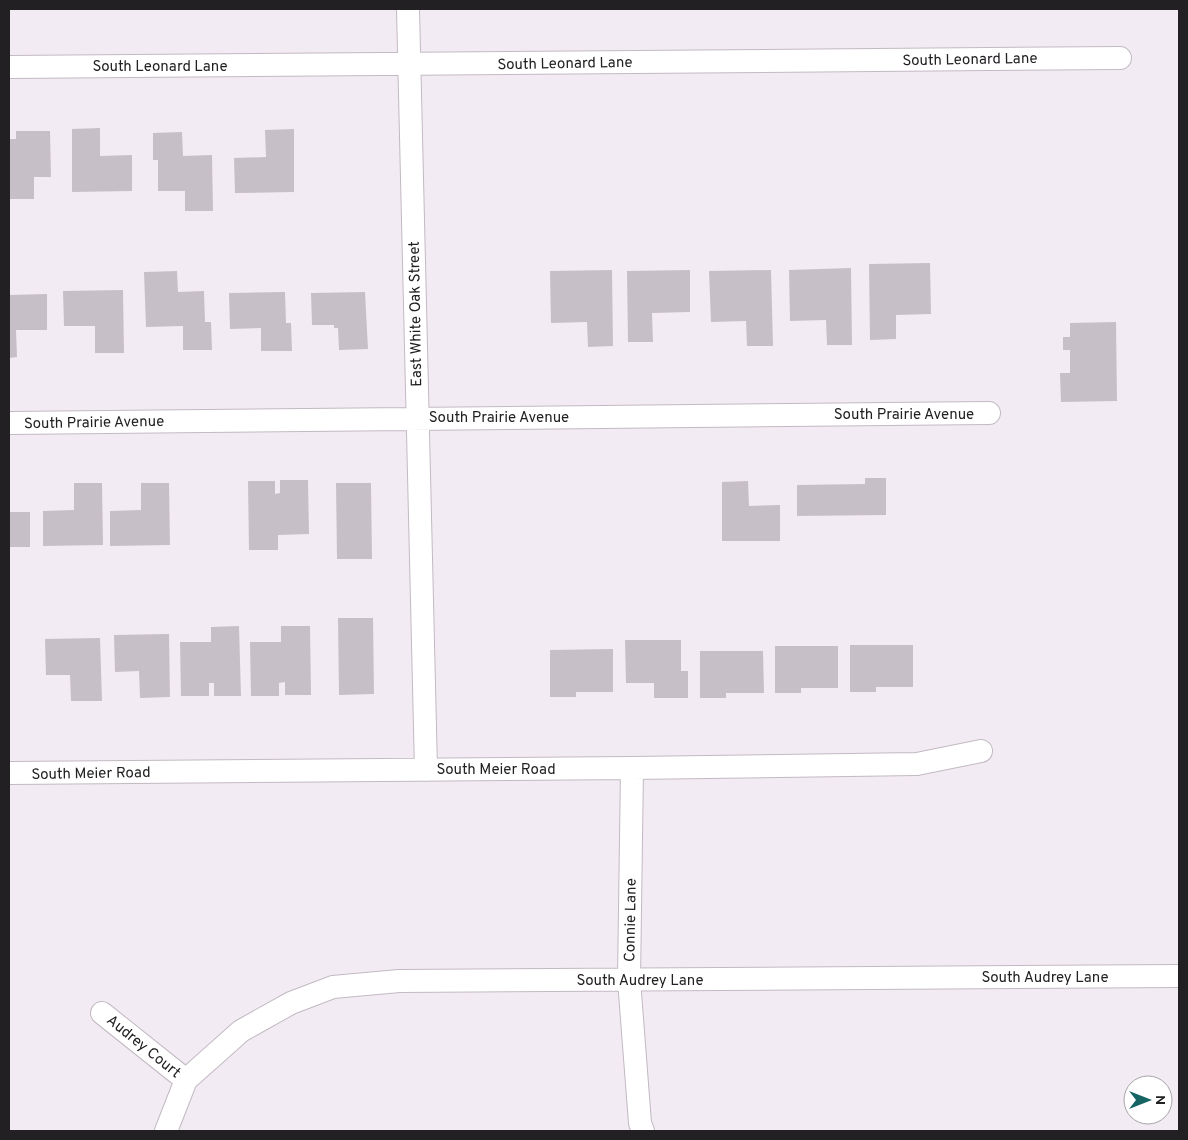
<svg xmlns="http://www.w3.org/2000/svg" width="1188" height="1140" font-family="Overpass,sans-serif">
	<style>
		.building { fill: #c7bfc7 }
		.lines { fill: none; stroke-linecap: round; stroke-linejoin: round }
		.street-casing { stroke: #c2bac2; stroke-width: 24 }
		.street { stroke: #fff; stroke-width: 22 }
		.labels { text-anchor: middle; stroke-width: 4.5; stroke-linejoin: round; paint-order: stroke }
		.street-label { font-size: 15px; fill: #232023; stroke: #fff }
	</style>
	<rect width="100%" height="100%" fill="#f3ebf3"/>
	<!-- building -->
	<path class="building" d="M100 128V156L132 155V191L72 192V129Z
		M294 129V192L235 193 234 158 266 157 265 130Z
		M16 131H50L51 177H34V199H9V139H16Z
		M182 132 183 156 212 155 213 211H185V191H158V160H153V133Z
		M930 263 931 314 896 315V339L870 340 869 264Z
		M851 268 852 345H827L826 320 790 321 789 270Z
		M612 270 613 346 588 347 587 322 551 323 550 271Z
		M690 270V312L652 313 653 342H628L627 271Z
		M771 270 773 346H747L746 321 711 322 709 271Z
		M177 271 178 292 204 291 205 322H211L212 350H183V326L146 327 144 272Z
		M123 290 124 353H95V326H64L63 291Z
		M285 292 286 323H291L292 351H261V328L230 329 229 293Z
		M365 292 368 349 339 350 338 328H334V325H312L311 293Z
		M47 294V330H16L17 357 9 358V295Z
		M1116 322 1117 401 1061 402 1060 373H1070V350H1063V337H1070V323Z
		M865 478H886V515L797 516V485L865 484Z
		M280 480H308L309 534 278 535V550H249L248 481H275V494L280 493Z
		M748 481 749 506 780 505V541H722V482Z
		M74 483H102L103 545 43 546V511L74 510Z
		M141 483H169L170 545 110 546V511L141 510Z
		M336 483H371L372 559H337Z
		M9 512H30V547H9Z
		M338 618H373L374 694 339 695Z
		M239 626 241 696H214V683H209V696H181L180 642H211V627Z
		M281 626H310L311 695H285V682L279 683V696H251L250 642H281Z
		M169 634 170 697 140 698 139 671 115 672 114 635Z
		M100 638 102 701H71L70 675H46L45 639Z
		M625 640H681V671H688V698H654V683H626Z
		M850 645H913V687H876V692H850Z
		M775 646H838V688H801V693H775Z
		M613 649V692H576V697H550V650Z
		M700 651H763L764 693H726V698H700Z"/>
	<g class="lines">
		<!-- street casing -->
		<g class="street-casing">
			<path id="street" d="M408 9 426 770
				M9 67 1120 58
				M9 423 989 413
				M632 768 629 980 640 1123 643 1131
				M9 773 632 768 917 764 981 751
				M102 1013 186 1080
				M166 1131 186 1080 241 1031 291 1003 333 987 399 981 1179 976"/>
		</g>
		<!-- street -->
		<use href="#street" class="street"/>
	</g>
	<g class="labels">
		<!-- street labels -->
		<g class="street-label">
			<text transform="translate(970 59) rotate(-1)" y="5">South Leonard Lane</text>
			<text transform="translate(565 63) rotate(-1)" y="5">South Leonard Lane</text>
			<text x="160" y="71">South Leonard Lane</text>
			<text transform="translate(415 314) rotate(-91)" y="5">East White Oak Street</text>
			<text x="904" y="419">South Prairie Avenue</text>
			<text x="499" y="422">South Prairie Avenue</text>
			<text transform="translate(94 422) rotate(-1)" y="5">South Prairie Avenue</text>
			<text x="496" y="774">South Meier Road</text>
			<text transform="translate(91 773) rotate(-1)" y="5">South Meier Road</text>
			<text transform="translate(630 920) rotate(-89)" y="5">Connie Lane</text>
			<text x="1045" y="982">South Audrey Lane</text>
			<text x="640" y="985">South Audrey Lane</text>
			<text transform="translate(144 1046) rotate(39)" y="5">Audrey Court</text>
		</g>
	</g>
	<!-- border -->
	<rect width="1188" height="1140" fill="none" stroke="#232023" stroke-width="20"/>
	<!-- north arrow -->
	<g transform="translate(1148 1100) rotate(90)"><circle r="24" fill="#ffffff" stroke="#a7a6a7"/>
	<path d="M0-4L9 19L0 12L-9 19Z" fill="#166564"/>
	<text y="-8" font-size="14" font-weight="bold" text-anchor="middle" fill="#232023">N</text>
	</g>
</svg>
